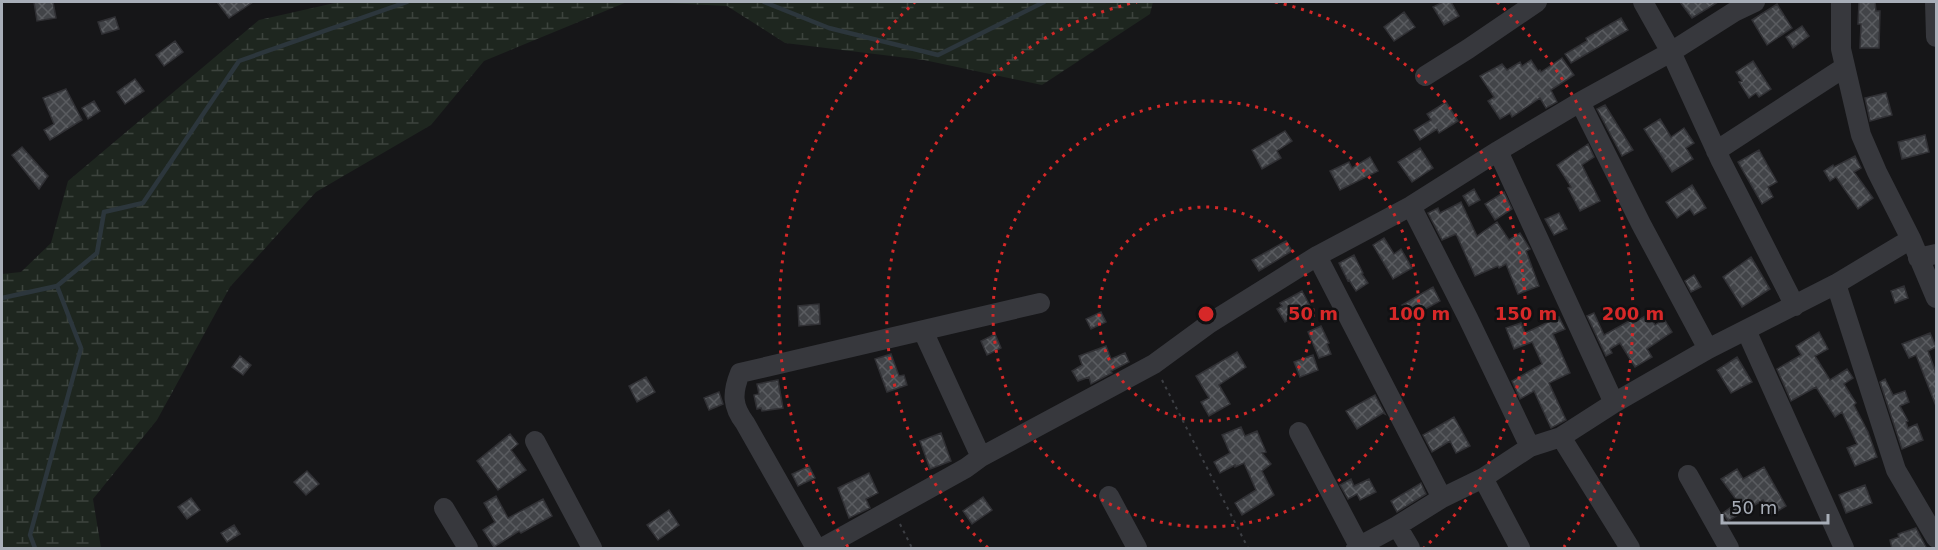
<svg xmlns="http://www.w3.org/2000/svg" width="1938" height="550" font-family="'DejaVu Sans',sans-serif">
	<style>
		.wetland { fill: url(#wetland-marsh) }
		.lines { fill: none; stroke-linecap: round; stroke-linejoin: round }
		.stream { stroke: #2c363c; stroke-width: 4.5 }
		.building { fill: url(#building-cross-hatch); stroke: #303034; stroke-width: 1.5 }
		.path { stroke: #3d3f44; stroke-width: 2; stroke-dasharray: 3 4.5; stroke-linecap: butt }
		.minor { stroke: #37383d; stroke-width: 20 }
		.ring { fill: none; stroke: #d62828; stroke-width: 3; stroke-dasharray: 3 6 }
		.centre { fill: #d62828; stroke: #111113; stroke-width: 3 }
		.ring-label { font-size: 18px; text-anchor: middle; font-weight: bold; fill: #d62828; stroke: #111113; stroke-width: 5; stroke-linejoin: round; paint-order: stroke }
	</style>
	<defs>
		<pattern id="wetland-marsh" width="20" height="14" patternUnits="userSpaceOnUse" patternTransform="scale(1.5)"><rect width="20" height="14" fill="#1e261f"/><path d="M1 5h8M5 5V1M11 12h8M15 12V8" fill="none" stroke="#3c433d"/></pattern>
		<pattern id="building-cross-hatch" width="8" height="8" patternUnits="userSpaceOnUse" patternTransform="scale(1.5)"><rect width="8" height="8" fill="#424448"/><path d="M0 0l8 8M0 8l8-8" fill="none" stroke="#5a5c60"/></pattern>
	</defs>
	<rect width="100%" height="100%" fill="#161618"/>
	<!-- wetland -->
	<path class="wetland" d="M339 2H627L484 61 431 125 316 192 230 287 157 420 93 499 101 548H2V274L21 272 51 243 68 181 259 20Z
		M647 2H1153L1150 14 1042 85 924 60 785 43 727 6Z"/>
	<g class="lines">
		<!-- stream -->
		<path class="stream" d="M764 2 829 28 938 55 1044 2
			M2 298 57 286 97 253 104 212 143 203 239 61 407 2
			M35 548 30 535 81 348 57 286"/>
	</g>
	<!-- building -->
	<path class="building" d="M34 2H53L56 18 37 21Z
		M217 2H253L229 18Z
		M1443 2H1451L1459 16 1444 25 1433 7Z
		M1680 2H1718L1692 18Z
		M1859 2H1875L1876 11H1880L1879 48H1860L1861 24H1858Z
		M1777 4 1792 28 1767 45 1752 20Z
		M1404 12 1415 27 1394 41 1384 27Z
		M115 17 119 29 102 34 98 22Z
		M1621 18 1628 30 1571 63 1565 54 1587 41 1586 38Z
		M1802 26 1809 36 1793 48 1786 37Z
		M175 41 183 52 164 66 156 55Z
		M1562 58 1574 75 1551 90 1557 102 1546 108 1540 98 1512 117 1510 113 1500 119 1488 101 1494 97 1480 76 1502 64 1507 70 1520 62 1522 66 1531 60 1538 71 1540 70 1541 72Z
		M1753 61 1771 89 1759 97 1756 93 1749 98 1739 82 1742 81 1736 72Z
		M135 79 144 91 125 104 117 92Z
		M66 89 82 120 50 140 44 130 54 124 43 98Z
		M1886 93 1892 115 1870 121 1865 98Z
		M94 101 100 111 88 119 82 108Z
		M1446 102 1458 121 1439 133 1437 129 1420 140 1414 130 1431 120 1427 114Z
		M1605 105 1633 150 1622 156 1597 109Z
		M1660 119 1671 137 1684 128 1694 143 1686 148 1693 159 1672 172 1644 129Z
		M1285 131 1292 141 1277 151 1281 158 1262 169 1252 150Z
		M1925 135 1929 152 1902 159 1898 142Z
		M1588 144 1594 157 1582 165 1600 201 1580 211 1568 188 1571 187 1557 165Z
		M22 147 48 176 39 189 12 155Z
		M1420 148 1433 168 1412 182 1398 162Z
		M1759 150 1777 182 1768 187 1773 197 1762 204 1738 162Z
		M1855 156 1861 168 1854 172 1873 198 1858 209 1836 177 1830 181 1824 171 1833 165 1834 167Z
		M1370 157 1378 171 1340 190 1330 171 1349 162 1352 168Z
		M1692 185 1706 208 1694 215 1690 209 1677 218 1666 202Z
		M1474 189 1480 200 1469 206 1463 196Z
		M1504 192 1512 209 1495 220 1485 204Z
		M1461 202 1477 236 1497 222 1509 240 1520 233 1530 249 1526 251 1539 286 1518 294 1506 264 1499 268 1498 266 1475 276 1456 234 1442 240 1428 213 1438 208 1440 213Z
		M1559 213 1567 229 1554 235 1545 219Z
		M1384 238 1394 254 1401 249 1412 268 1393 279 1373 245Z
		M1286 241 1292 251 1259 271 1252 260Z
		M1354 255 1363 273 1362 274 1368 283 1356 291 1349 280 1348 281 1339 263Z
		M1751 257 1770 289 1742 307 1723 277Z
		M1694 275 1701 287 1691 292 1685 281Z
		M1904 286 1908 298 1895 303 1891 291Z
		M1433 287 1440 301 1409 318 1402 305Z
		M1302 291 1310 306 1285 322 1277 309 1282 306 1280 303Z
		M819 304 820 324 799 326 798 306Z
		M1101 312 1106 322 1091 329 1086 319Z
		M1594 313 1604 335 1631 320 1633 323 1649 314 1655 325 1664 319 1672 332 1647 349 1652 357 1635 367 1620 343 1610 349 1612 353 1606 356 1587 316Z
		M1559 317 1565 329 1553 334 1570 373 1549 383 1566 420 1551 428 1534 391 1520 399 1512 381 1542 364 1533 344 1532 342 1514 349 1506 328 1521 323 1525 333Z
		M1321 326 1329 343 1327 344 1331 354 1319 358 1308 332Z
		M1819 332 1828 349 1815 356 1830 380 1847 369 1853 378 1844 384 1856 403 1854 405 1868 432 1877 457 1855 466 1847 448 1857 444 1842 412 1835 417 1816 387 1791 401 1777 369 1801 355 1796 346Z
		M1930 333 1936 347 1928 351 1936 373V406L1916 355 1909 358 1902 344Z
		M995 334 1001 348 987 355 981 341Z
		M1106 346 1111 359 1125 353 1129 362 1111 371 1112 373 1091 384 1089 377 1078 381 1072 371 1082 365 1079 356Z
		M1237 352 1246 367 1219 385 1230 404 1209 416 1201 402 1209 398 1196 376Z
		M891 354 899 376 904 375 907 385 887 392 875 359Z
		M1313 355 1318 370 1300 377 1294 362Z
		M240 356 251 365 243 375 232 367Z
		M1737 357 1752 382 1731 393 1717 370Z
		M646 377 655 392 637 402 629 386Z
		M1885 379 1893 395 1905 391 1909 402 1900 406 1908 421 1906 422 1908 428 1917 424 1923 440 1902 449 1880 382Z
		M778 380 783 408 762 411 761 408 757 409 754 395 759 394 757 384Z
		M719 392 723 404 709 410 704 398Z
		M1375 395 1385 414 1383 413 1357 429 1346 411Z
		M1454 417 1470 446 1456 453 1450 441 1432 452 1423 435Z
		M1241 427 1245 436 1257 431 1266 452 1262 453 1271 464 1262 471 1274 495 1242 515 1235 503 1256 490 1244 463 1235 467V465L1220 473 1214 462 1230 453 1222 435Z
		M941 433 951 461 930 469 920 441Z
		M510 434 518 444 511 450 526 470 498 490 477 461Z
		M809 466 815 478 798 486 792 474Z
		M1764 467 1786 506 1771 515 1763 500 1728 521 1723 513 1738 502 1721 479 1737 469 1743 479Z
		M307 471 319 484 306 495 294 482Z
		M869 473 878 493 866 499 870 508 849 518 838 488Z
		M1351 479 1354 486 1369 479 1376 492 1360 500 1357 494 1348 499 1340 485Z
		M1421 483 1426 494 1397 512 1391 501Z
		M1865 485 1872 503 1846 513 1839 495Z
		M496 496 508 518 543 499 552 516 521 533 519 531 494 547 483 530 495 522 484 503Z
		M983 497 992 510 972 524 963 511Z
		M191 498 200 510 187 519 178 507Z
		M669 510 679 525 658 540 647 525Z
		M234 525 240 534 227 542 221 533Z
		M1916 528 1927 549H1892L1890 540 1899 537 1898 534Z"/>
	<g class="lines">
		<!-- path -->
		<path class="path" d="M1162 380 1248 548
			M900 524 912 548"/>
		<!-- minor -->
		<path class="minor" d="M1643 2 1671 52 1721 161 1795 306
			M1841 2V49L1861 135 1877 172 1911 239 1936 298
			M1935 2 1936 37
			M1425 76 1468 49 1537 2
			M1580 102 1641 224 1708 349
			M1498 151 1614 403
			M1716 151 1845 67
			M1411 206 1468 318 1530 447
			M1317 256 1442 498
			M1918 258 1936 254
			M1836 284 1896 470 1936 538
			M1746 330 1844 548
			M923 331 981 457
			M1299 432 1359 546
			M1561 437 1630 548
			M535 441 592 548
			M1688 475 1729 548
			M1483 478 1520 548
			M1109 496 1137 548
			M444 508 468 548
			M1397 526 1410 548
			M816 548 745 423C732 406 732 393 740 373L1040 303
			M822 548 966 468 981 457 1154 364 1210 323 1317 256 1411 206 1498 151 1580 102 1671 52 1734 12 1755 2
			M1356 548 1397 526 1442 498 1483 478 1530 447 1561 437 1614 403 1708 349 1836 284 1911 239"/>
	</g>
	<!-- distance rings -->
	<g class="ring">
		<circle cx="1206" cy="314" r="107"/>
		<circle cx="1206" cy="314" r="213"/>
		<path d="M988 548A320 320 0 0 1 1137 2M1275 2A320 320 0 0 1 1424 548"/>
		<path d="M848 547A427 427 0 0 1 915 2M1497 2A427 427 0 0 1 1564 547"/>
	</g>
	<circle cx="1206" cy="314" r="9" class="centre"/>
	<g class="ring-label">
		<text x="1313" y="320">50 m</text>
		<text x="1419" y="320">100 m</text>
		<text x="1526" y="320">150 m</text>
		<text x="1633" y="320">200 m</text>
	</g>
	<!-- border -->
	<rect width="1938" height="550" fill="none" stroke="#a8aeb8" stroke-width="6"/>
	<!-- scale -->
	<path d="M1722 514v9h106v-9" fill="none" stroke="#a8aeb8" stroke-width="3"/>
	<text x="1731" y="514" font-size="18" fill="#a8aeb8" stroke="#111113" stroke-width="4.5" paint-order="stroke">50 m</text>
</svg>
